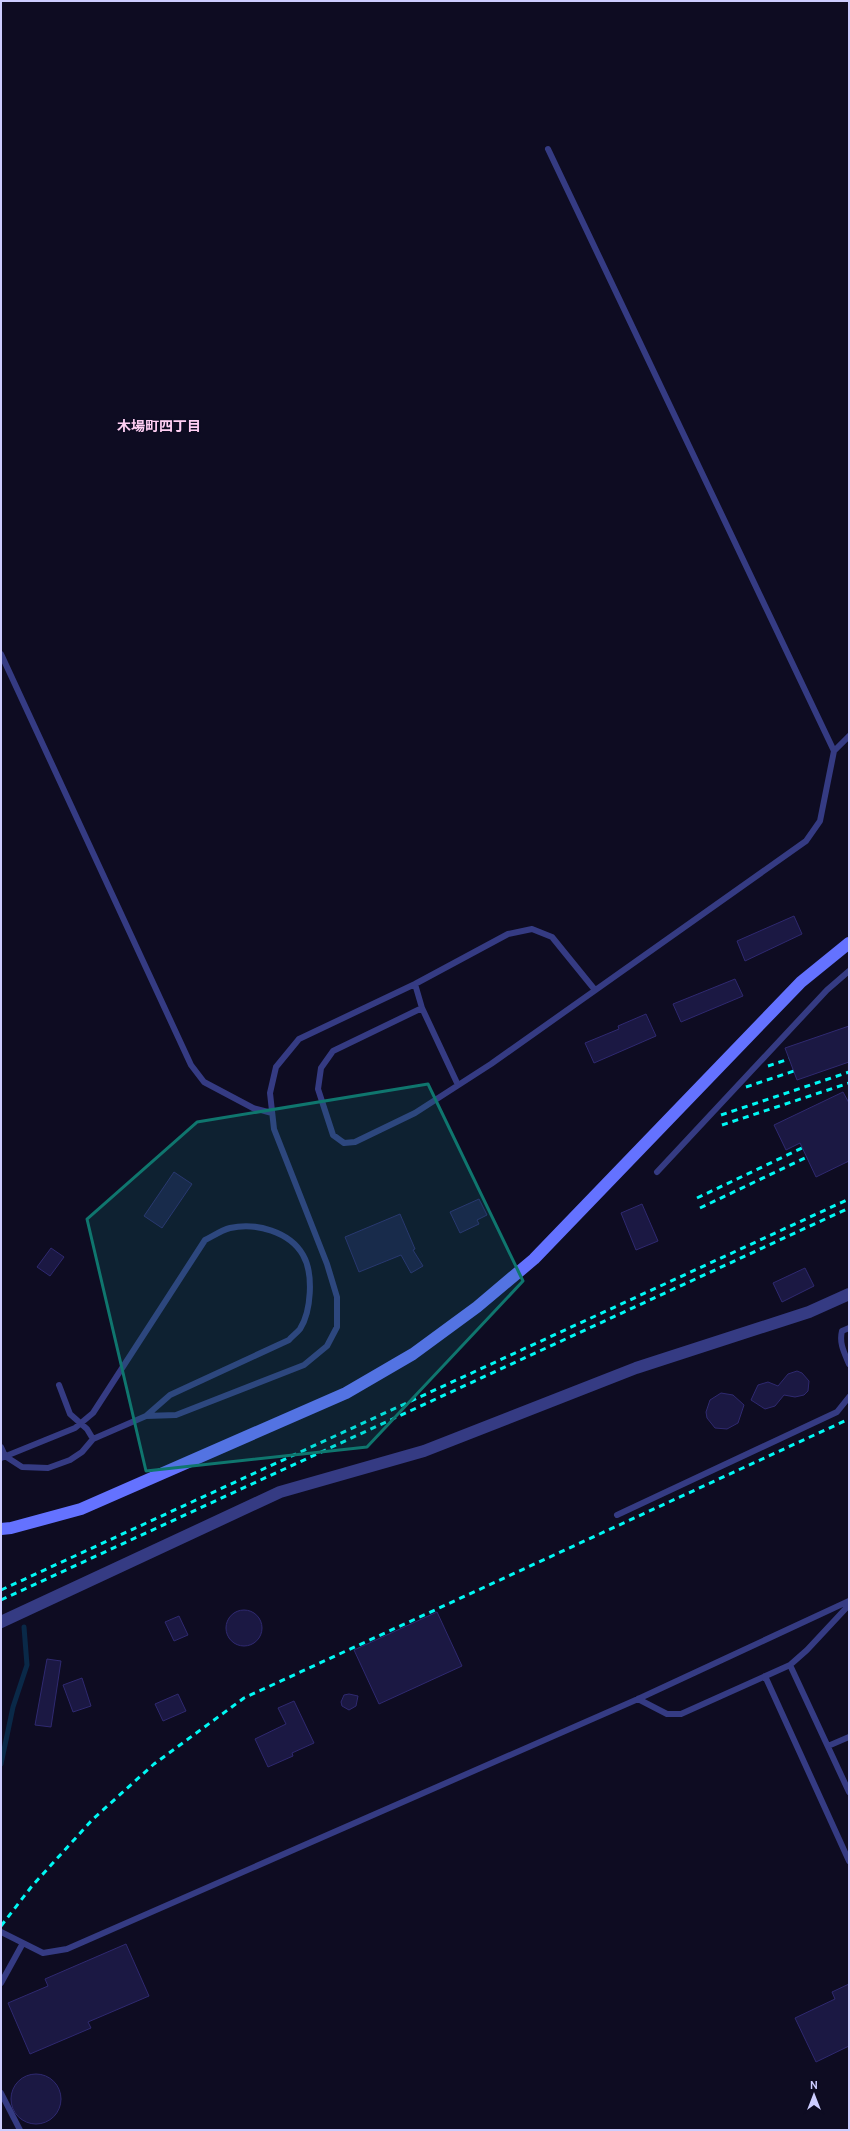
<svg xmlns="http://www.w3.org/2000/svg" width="850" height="2131" font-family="Cabin,'Noto Sans JP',sans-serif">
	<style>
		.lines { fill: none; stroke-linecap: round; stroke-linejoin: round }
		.stream { stroke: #0a2948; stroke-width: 5 }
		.building { fill: #1b1843; stroke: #2f2970 }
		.lane { stroke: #353b83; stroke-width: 6 }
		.street { stroke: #353b83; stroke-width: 12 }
		.secondary { stroke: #6472ff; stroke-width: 12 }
		.rail { stroke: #00f8f4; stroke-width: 3; stroke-dasharray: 6 5; stroke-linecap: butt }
		.marked { fill: #0f766e; fill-opacity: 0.2; stroke: #0f766e; stroke-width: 3; stroke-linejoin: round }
		.labels { text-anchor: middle; stroke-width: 3; stroke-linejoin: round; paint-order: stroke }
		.neighbourhood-label { font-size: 14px; font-weight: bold; fill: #ffcff3; stroke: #0e0c22 }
	</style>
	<rect width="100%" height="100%" fill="#0e0c22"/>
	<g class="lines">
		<!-- stream -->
		<path class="stream" d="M1 1764 13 1707 27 1665 24 1627"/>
	</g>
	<!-- building -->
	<path class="building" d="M794 916 802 934 745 961 737 941Z
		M735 979 743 996 681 1022 673 1004Z
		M646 1014 656 1036 594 1063 585 1043 619 1029 618 1026Z
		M849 1026V1062L797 1080 785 1048Z
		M843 1092 849 1103V1161L816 1177 800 1143 786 1150 774 1125Z
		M174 1172 192 1184 162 1228 144 1216Z
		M479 1199 487 1215 477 1220 479 1224 460 1233 450 1212Z
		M642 1204 658 1241 636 1250 621 1213Z
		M400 1214 415 1249 413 1250 423 1266 411 1273 401 1255 359 1272 345 1237Z
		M51 1248 64 1257 50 1276 37 1267Z
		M805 1268 814 1286 782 1302 773 1283Z
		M797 1371 802 1373 809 1381 808 1391 804 1395 795 1397 784 1395 775 1406 765 1409 751 1400 758 1385 768 1382 778 1386 788 1374Z
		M721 1393 733 1395 744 1405 738 1423 727 1429 715 1428 707 1418 706 1412 710 1400Z
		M226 1628a18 18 0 1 1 36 0a18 18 0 1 1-36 0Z
		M437 1612 462 1666 379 1704 354 1650Z
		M179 1616 188 1635 174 1641 165 1622Z
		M47 1659 61 1661 51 1727 35 1725Z
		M82 1678 91 1706 73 1712 63 1685Z
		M178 1694 186 1711 163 1721 155 1704Z
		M349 1694 358 1696 356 1706 349 1710 342 1706 341 1702 344 1695Z
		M294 1701 314 1743 292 1753 293 1756 268 1767 255 1739 286 1724 278 1708Z
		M126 1944 149 1996 88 2022 91 2028 30 2054 8 2003 48 1986 45 1979Z
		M849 1984V2046L816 2062 795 2018 835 1999 832 1992Z
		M11 2099a25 25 0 1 1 50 0a25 25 0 1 1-50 0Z"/>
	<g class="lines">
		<!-- lane -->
		<path class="lane" d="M548 149 834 751
			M1 654 191 1065 204 1082 253 1108 272 1113
			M415 984 422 1008 458 1085
			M422 1008 333 1051 321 1068 318 1089 333 1135 344 1143 355 1142 415 1113 491 1064 806 841 820 821 834 751 849 736
			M657 1172 827 990 849 971
			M849 1328 842 1331C839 1343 844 1352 849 1364
			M59 1385 70 1414 87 1429 93 1439
			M1 1447 5 1456 22 1467 48 1468 70 1460 82 1452 93 1439 146 1416 176 1415 304 1365 327 1346 337 1327V1297L327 1264 274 1129 270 1093 276 1067 299 1039 415 984 508 934 532 929 552 937 595 990
			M1 1458 75 1428 93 1413 205 1240C213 1236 222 1230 230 1228 256 1222 290 1232 303 1255 314 1274 311 1312 300 1329 297 1333 292 1336 289 1340L170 1395 146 1416
			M617 1515 837 1412 849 1397
			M790 1665 849 1792
			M765 1676 849 1861
			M638 1699 667 1714H681L790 1665 807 1650 849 1605
			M828 1746 849 1737
			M1 1932 43 1953 67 1949 638 1699 849 1601
			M1 1983 23 1943
			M1 2093 20 2130"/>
		<!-- street -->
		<path class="street" d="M1 1622 280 1492 424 1451 636 1368 809 1312 849 1294"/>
		<!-- secondary -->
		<path class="secondary" d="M1 1529 11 1528 81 1509 346 1393 413 1354 477 1307 534 1259 801 982 849 943"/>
		<!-- rail -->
		<path class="rail" d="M768 1066 789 1059
			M746 1087 794 1071
			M721 1115 849 1072
			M722 1125 849 1083
			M697 1198 802 1148
			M700 1208 807 1157
			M1 1590 849 1199
			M1 1600 849 1208
			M1 1926 32 1886 93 1819 154 1764 244 1698 849 1419"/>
	</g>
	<!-- marked area -->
	<path class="marked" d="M428 1084 523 1281 367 1447 146 1471 87 1219 197 1122Z"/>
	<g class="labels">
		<!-- neighbourhood labels -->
		<g class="neighbourhood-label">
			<text x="159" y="431">木場町四丁目</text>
		</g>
	</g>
	<!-- border -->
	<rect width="850" height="2131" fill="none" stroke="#cdcdff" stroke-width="4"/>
	<!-- north arrow -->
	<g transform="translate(814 2095)" stroke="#0e0c22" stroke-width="3" paint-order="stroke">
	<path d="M0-3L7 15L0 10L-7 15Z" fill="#cdcdff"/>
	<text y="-6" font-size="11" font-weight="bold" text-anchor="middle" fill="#cdcdff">N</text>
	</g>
</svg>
